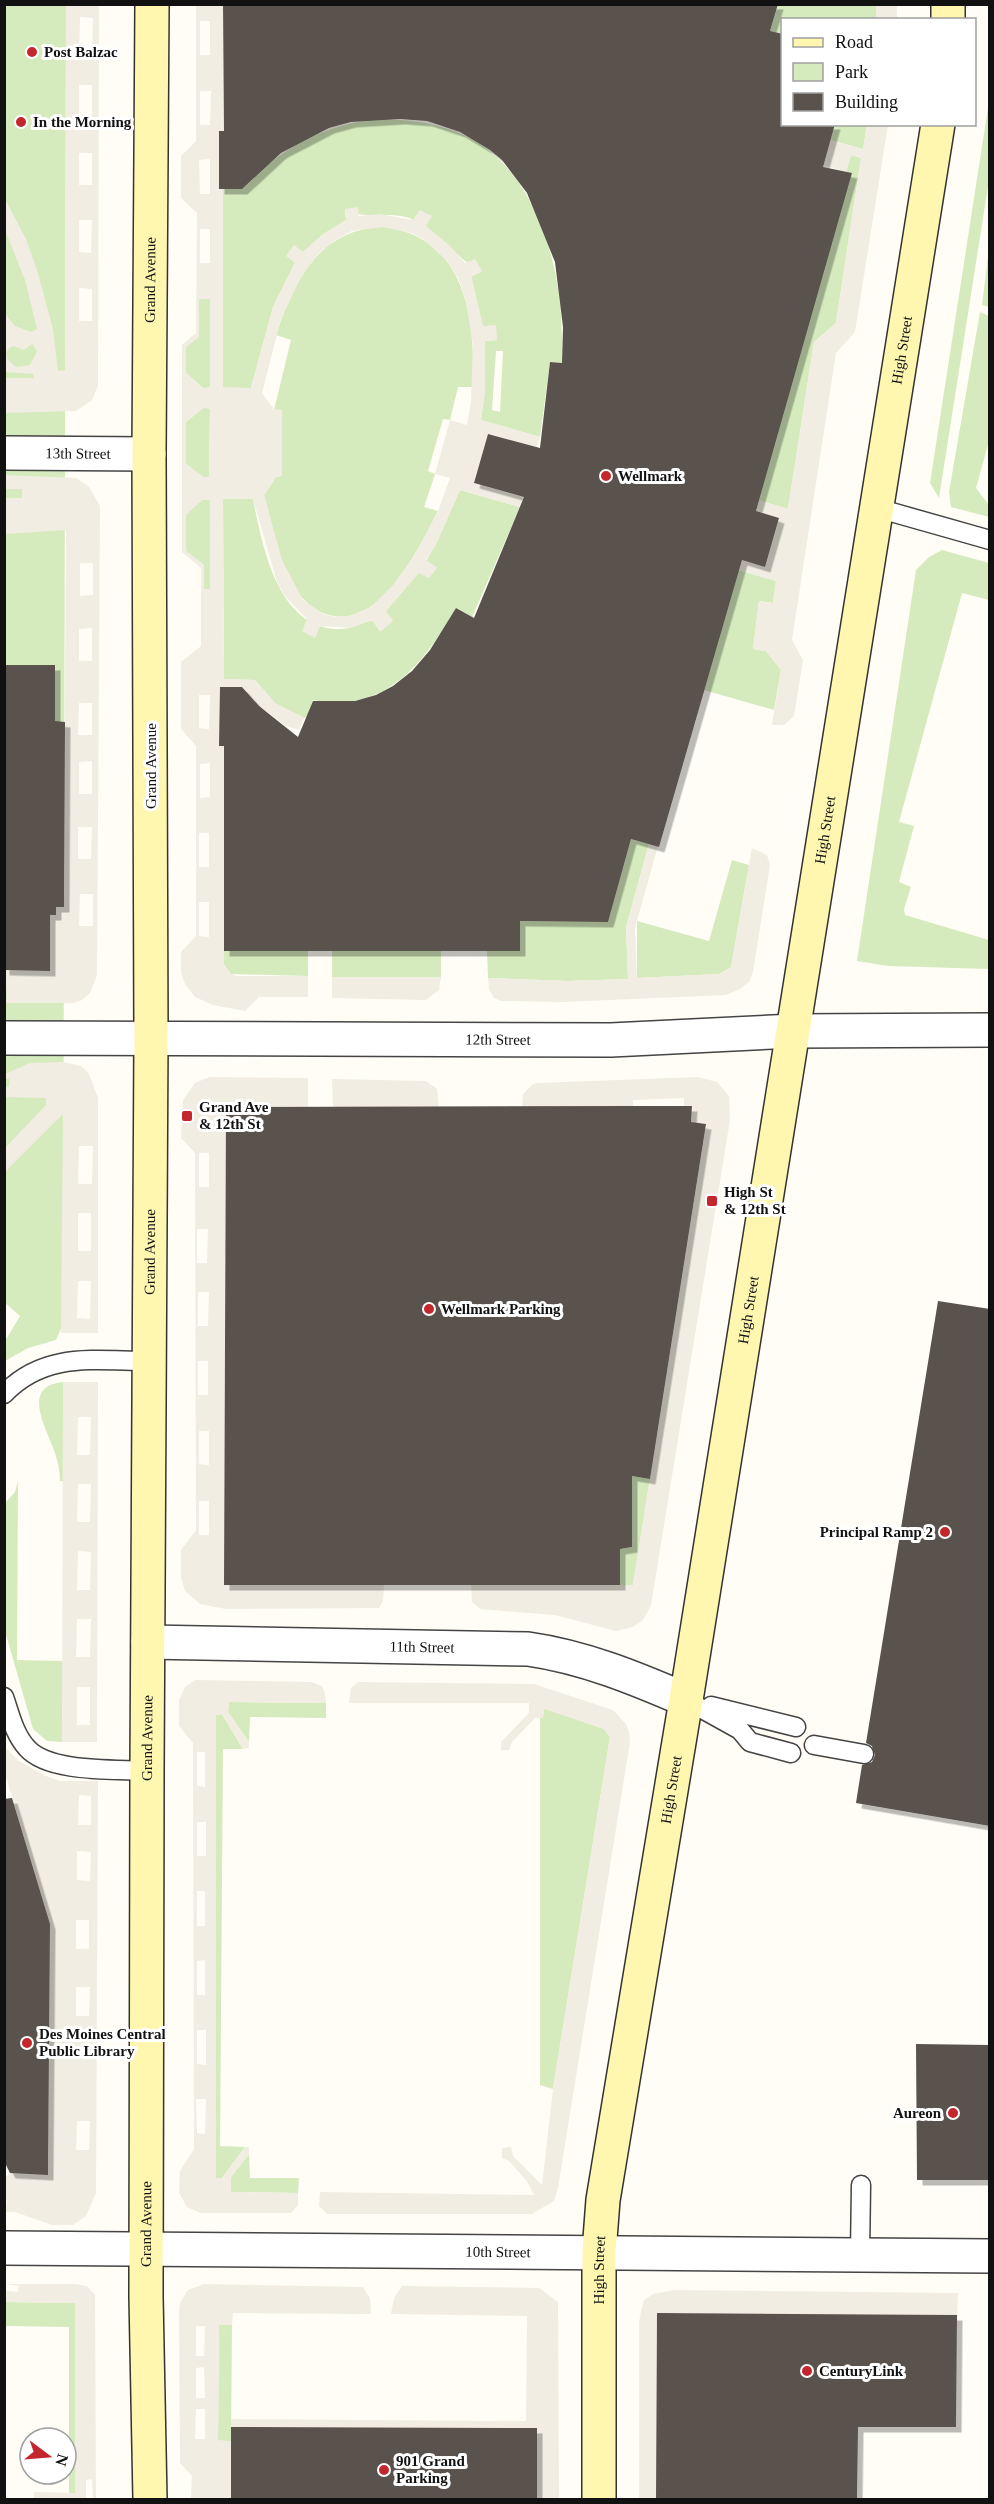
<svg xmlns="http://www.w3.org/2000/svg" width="994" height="2504" font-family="Georgia,serif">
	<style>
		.green { fill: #d5ebbd; fill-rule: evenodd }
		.plaza { fill: #f1ede2; fill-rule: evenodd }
		.building { fill: #5a524d; filter: url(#shadow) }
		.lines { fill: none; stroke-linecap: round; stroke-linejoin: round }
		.service-casing { stroke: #444; stroke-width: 21 }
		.minor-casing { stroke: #444; stroke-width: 36 }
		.tertiary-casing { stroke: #444; stroke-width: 36 }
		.secondary-casing { stroke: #333; stroke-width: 36 }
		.service { stroke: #fff; stroke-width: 18 }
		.minor { stroke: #fff; stroke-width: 33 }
		.tertiary { stroke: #fff; stroke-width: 33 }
		.secondary { stroke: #fff6b0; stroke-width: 33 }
		.poi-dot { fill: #c4262e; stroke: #fff; stroke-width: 2 }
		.labels { text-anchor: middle; stroke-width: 6; stroke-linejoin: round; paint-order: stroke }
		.poi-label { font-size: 15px; font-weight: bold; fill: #111; stroke: #fff; text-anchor: start }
		.street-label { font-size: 15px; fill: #111; stroke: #fff }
	</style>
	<defs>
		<filter id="shadow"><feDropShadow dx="5.5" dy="5.5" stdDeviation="0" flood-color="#0004"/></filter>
	</defs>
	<rect width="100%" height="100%" fill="#fffdf5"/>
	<!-- green -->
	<path class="green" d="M66 4 63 1324 56 1340 28 1348 5 1361V1341L20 1316 4 1302V5Z
		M778 5H876V19L782 20V34L770 31Z
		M989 101V180L939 498 930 483Z
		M374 119C456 119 506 144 539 220 559 268 563 312 562 363L550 362 540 437 481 420 485 389V341L497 340 483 327 471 276 481 272C456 258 441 233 414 220 389 209 369 222 345 209L346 220 322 235 303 252 294 246 295 263 273 307 251 388H223V189H242C280 149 319 127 374 119ZM496 351H503L500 412 492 410Z
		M835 125H867L863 149 830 140Z
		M851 155 861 158 836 323 814 342 788 509 731 492 852 173 846 172Z
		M383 227C467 237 475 319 473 387H458L450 420 443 419 428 471 435 474 424 507 438 511C419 547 384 624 334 616 317 614 303 601 294 587 278 560 272 525 264 495L276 477 282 476V410H274L291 340 276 335C294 281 319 229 383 227Z
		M989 248 990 307H989L982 305Z
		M199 299H210V388H203L186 373V347L199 336Z
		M980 312 989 316V441L976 488 989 505V517L951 507 949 492Z
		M203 408H210L209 477H203L186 464V422Z
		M460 490 520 507 472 617 456 608C423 664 386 714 313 700L308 717 304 718 275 703 255 680 224 679 223 499H253C262 544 277 628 338 629 351 630 362 622 374 620 380 620 387 620 393 621L385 612 419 572 436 567 426 561 436 544Z
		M202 500H210V589H204V565L186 551V514Z
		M942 550 989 563V600L962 593 899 822 914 826 899 882 911 887 904 909 905 915 989 940V969L888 966 857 961 916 570 929 557Z
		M711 562 776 581 773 603 759 601 753 649 766 651 781 670 774 710 704 690Z
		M631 839 649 844 626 927 628 979 569 981 488 978 487 951H520V921H608Z
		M732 860 749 865 731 967 719 974 637 978V921L709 941Z
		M224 951H308V976L231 974 224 965Z
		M332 951H441V977H332Z
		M63 1382V1481H60C60 1472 58 1462 55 1453 48 1431 19 1386 63 1382Z
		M632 1476 650 1479 633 1585H620V1549L632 1547Z
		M18 1481 17 1660 63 1661 62 1742 47 1741 33 1729 5 1631V1503L15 1492Z
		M229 1702 326 1703V1718L250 1717 249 1742 228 1712Z
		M544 1708 604 1729 610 1737 553 2089 540 2085V1718H543Z
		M222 1714 243 1749H223L220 2146 245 2147 222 2178H216V1715Z
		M249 2154 250 2178H299L298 2193 231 2192V2177Z
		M5 2302 75 2303V2493H69V2327L5 2326Z
		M219 2325H232L231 2441H218Z"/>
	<!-- plaza -->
	<path class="plaza" d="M66 5H99L98 386 92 400 76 411 5 413V378H34L33 374 5 372V314L15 326 31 332 37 329 25 280 5 230V199L26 239 37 270 53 329 58 371 65 370ZM80 17 93 18 92 50H79ZM79 85H92V118L79 117ZM79 153H92V185H79ZM79 220H92L91 253 79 252ZM79 288 92 289V321H79ZM32 344 37 351 30 365 16 367 7 359 6 353 9 348 13 346 24 350Z
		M196 5H223L224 127 227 131H219V189H223V387L251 388 273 307 295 263 286 256 294 245 303 252 322 235 346 220 345 209 358 207 359 216 380 214 413 220 420 210 432 216 426 226 450 246 465 263 475 259 482 271 471 277 483 326 496 325 497 340 485 341V389L481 420 540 437 537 447 488 434 474 483 523 497 520 507 460 490 436 544 426 560 437 568 429 578 419 573 386 611 393 621 380 632 372 620 351 628 320 626 315 638 302 631 307 619 285 596 277 582 253 499H223L224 679 255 680 275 703 304 718 299 730 286 726 259 706 242 687H220L227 746 224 749V965L231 974 237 976H308V997H259L245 1011 213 1005 195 997 185 984 181 973V952L196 936V746L181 729V662L201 646V568L182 552V345L196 333 197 213 181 198V156L196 141ZM200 21H210V55H200ZM200 91H211L210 125H200ZM210 159V194H200L199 160ZM383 227 411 233 423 239 448 262 458 278 465 297 473 344 471 402 467 425 450 420 435 474 450 478 438 511 416 553 393 585 371 607 349 616 337 617 325 615 303 600 282 560 264 495 276 477 282 476V410L274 409 262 393 281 319 302 275 319 253 335 240 352 231ZM200 229H210V263H200ZM199 299H210V387L203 388 186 373V347L199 337ZM203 408 210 409 209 477H203L186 464V422ZM202 500H210V589H204V565L186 551V515ZM199 695H210L209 729 199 728ZM210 763V797L200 798V764ZM199 833H209V867H199ZM199 902H209V937L199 936Z
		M876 5H897V19H876Z
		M867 125H888L855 332 836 353 792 640 803 660 794 716 784 725H772L781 670 766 651 753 649 759 601 773 603 776 581 711 562 714 552 765 566 779 518 728 503 731 492 788 509 814 342 836 323 861 158 851 155 846 172 823 165 830 140 863 149Z
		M5 475 76 478 89 487 100 506 97 975 90 993 82 1000 73 1003H5L7 998 5 970 50 971V915L56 907H64L66 530 5 534V498H22V489H5ZM80 563H93V595L80 596ZM92 628V661H79V629ZM79 703H92V735H78ZM92 761V794H79V762ZM78 827H92L91 859H78ZM80 894H93V926H79Z
		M649 844 658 846 635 928 637 978 719 974 731 967 752 848 767 855 770 865 753 972 749 982 740 989 726 995 563 1002 501 1001 494 998 489 989 488 978 569 981 628 979 626 927Z
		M332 977H441L439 990 426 1000 332 998Z
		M64 1062 81 1066 88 1072 98 1098V1333H61L63 1114 5 1172V1148L46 1105V1098L5 1097V1087H9L10 1079 5 1078V1074L30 1063ZM79 1146H93L92 1184H78ZM78 1213H91V1251H78ZM78 1281H91L90 1319 77 1318Z
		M209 1077 308 1078V1107L226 1108 224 1585H384L383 1601 379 1608 226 1609 200 1604 185 1591 181 1578V1550L196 1530 195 1153 181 1138 183 1100 195 1083ZM199 1153H209V1187H199ZM197 1229H208L207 1263H197ZM198 1292H209L208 1326H198ZM198 1361H208V1395H198ZM199 1431H209V1465L199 1464ZM199 1501H209V1535H199Z
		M698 1077 717 1082 729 1096 730 1120 651 1605 643 1620 633 1627 616 1631 555 1615 480 1609 472 1602 471 1585H633L706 1124 691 1122 692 1107 684 1106V1098L633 1100 632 1142 522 1107 523 1094 533 1084 538 1083Z
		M332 1079 426 1081 437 1089 439 1107H333Z
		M63 1382H98L97 1742H62ZM78 1417H91L90 1455H77ZM78 1484H91L90 1522H77ZM78 1551 91 1552 90 1590H77ZM77 1619H91L90 1657H76ZM77 1687H90V1725H77Z
		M195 1680 311 1682 322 1686 325 1693 326 1703 229 1702 228 1712 249 1742V1748L243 1749 222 1714 216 1715V2178H222L245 2147H249V2154L231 2177V2192L298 2193V2205L291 2213H200L187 2207 179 2193 180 2171 194 2149 193 1743 179 1726V1700L185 1687ZM197 1752H205V1787L197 1786ZM197 1822H206V1856H197ZM197 1891H205V1926H197ZM205 1960V1995H197V1961ZM197 2030H206V2065L197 2064ZM196 2099H206L205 2134 197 2133Z
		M358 1682 534 1684 613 1710 626 1724 629 1732 630 1742 558 2188 554 2201 532 2214H327L319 2206 320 2192 534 2195 526 2180 509 2161 502 2158V2148L511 2147 513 2156 542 2185 553 2089 610 1737 604 1729 544 1709 543 1718H535L512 1742 509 1750H501V1742L529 1713V1703H349L351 1688Z
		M4 1746 19 1761 46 1776 60 1781H98L96 2193 86 2216 73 2225H52L15 2212H5L7 2200 5 2199V2178L10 2173 48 2174 50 1924 5 1774ZM79 1795 91 1796V1825H78ZM77 1851 91 1852 90 1881 77 1880ZM76 1920H89V1949H76ZM76 1987H90L89 2016H76ZM77 2121H90L89 2150H76Z
		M5 2284H75L87 2286 95 2295 96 2499H93L92 2479 86 2480V2499H34V2492L75 2493V2303L5 2302V2291L18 2292 19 2286Z
		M204 2284 363 2287 370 2298 371 2314 233 2313 232 2325H219L218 2440 231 2441V2499H191L192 2476 180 2463 179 2312 180 2303 188 2290ZM196 2326H205L204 2356H196ZM204 2367 205 2398H196V2368ZM196 2409H205V2439H195Z
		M402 2286 539 2288 558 2302 559 2499H537V2428L231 2427V2419L526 2421 527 2316 391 2314 394 2298Z
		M675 2290 958 2293 957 2315 657 2313 656 2499 639 2500V2322L642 2307 644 2300 653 2294Z"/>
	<!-- building -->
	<path class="building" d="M223 4H778L770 31 783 34V124H835L823 167 852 173 756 511 779 518 765 567 742 560 659 847 631 839 608 922 520 921V951H224V746H219L220 687H242L259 706 298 737 313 701H355L376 695 393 686 412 671 430 650 456 608 474 618 524 497 474 483 488 434 540 448 550 362 562 363 563 327 555 262 527 193 502 160 490 150 460 132 427 121 400 119 351 122 329 128 281 153 242 189H219V131H224Z
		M4 665H55V721L65 722 64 907H56V915H50V971L4 970Z
		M633 1106H692L691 1122 706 1124 650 1479 632 1476V1547L620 1549V1585H224L226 1107Z
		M938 1301 990 1309V1826L856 1803 862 1765 872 1762 875 1755 872 1746 866 1743Z
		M12 1798 50 1924 48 2175 10 2173 4 2161V1799Z
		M916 2044 990 2045V2180H917Z
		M657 2313 957 2315 956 2427H858L857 2499H656Z
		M231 2427 537 2428V2499H231Z"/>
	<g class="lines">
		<!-- service casing -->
		<g class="service-casing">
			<path id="service" d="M877 508 990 540
				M4 1394C45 1351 95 1361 149 1361
				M4 1697C10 1714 14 1734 27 1748 49 1773 115 1769 147 1771
				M686 1700 740 1730 750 1742 791 1753
				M711 1706 796 1727
				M814 1745 864 1754
				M860 2254 861 2185"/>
		</g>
		<!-- minor casing -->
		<g class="minor-casing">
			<g id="minor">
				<path id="s1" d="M4 453 149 454"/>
				<path id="s2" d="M148 1642 528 1649C584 1657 635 1678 686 1700"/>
			</g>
		</g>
		<!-- tertiary casing -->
		<g class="tertiary-casing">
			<g id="tertiary">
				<path id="s3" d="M4 1038 611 1040 794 1031 990 1030"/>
				<path id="s4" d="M4 2248 990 2256"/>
			</g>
		</g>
		<!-- secondary casing -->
		<g class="secondary-casing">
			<g id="secondary">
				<path d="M948 20V4"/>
				<path id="s5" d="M150 2500 146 2296 147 1771 151 1038 149 454 152 4"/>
				<path id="s6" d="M599 2500V2252L603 2200 686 1700 938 124"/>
			</g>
		</g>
		<!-- service -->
		<use href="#service" class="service"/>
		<!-- minor -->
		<use href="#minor" class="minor"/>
		<!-- tertiary -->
		<use href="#tertiary" class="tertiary"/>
		<!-- secondary -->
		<use href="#secondary" class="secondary"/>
	</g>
	<!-- markers -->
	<g class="poi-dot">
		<circle cx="32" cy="52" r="6"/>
		<circle cx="21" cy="122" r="6"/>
		<circle cx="606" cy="476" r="6"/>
		<rect x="181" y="1110" width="12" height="12" rx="3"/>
		<rect x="706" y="1195" width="12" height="12" rx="3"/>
		<circle cx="429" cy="1309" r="6"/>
		<circle cx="945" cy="1532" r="6"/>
		<circle cx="27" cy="2043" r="6"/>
		<circle cx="953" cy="2113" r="6"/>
		<circle cx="807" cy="2371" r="6"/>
		<circle cx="384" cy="2470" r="6"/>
	</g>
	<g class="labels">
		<!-- poi labels -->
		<g class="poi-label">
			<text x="44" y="57">Post Balzac</text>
			<text x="33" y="127">In the Morning</text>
			<text x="618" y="481">Wellmark</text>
			<text x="199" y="1112">Grand Ave<tspan x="199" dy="17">&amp; 12th St</tspan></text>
			<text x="724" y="1197">High St<tspan x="724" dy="17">&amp; 12th St</tspan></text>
			<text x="441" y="1314">Wellmark Parking</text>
			<text x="933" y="1537" text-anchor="end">Principal Ramp 2</text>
			<text x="39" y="2039">Des Moines Central<tspan x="39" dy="17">Public Library</tspan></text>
			<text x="941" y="2118" text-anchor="end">Aureon</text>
			<text x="819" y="2376">CenturyLink</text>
			<text x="396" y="2466">901 Grand<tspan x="396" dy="17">Parking</tspan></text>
		</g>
		<!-- street labels -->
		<g class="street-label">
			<text dy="5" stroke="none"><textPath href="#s5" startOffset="2220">Grand Avenue</textPath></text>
			<text dy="5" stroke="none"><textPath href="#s6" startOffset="2174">High Street</textPath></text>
			<text dy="5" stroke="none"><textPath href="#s1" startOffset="74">13th Street</textPath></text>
			<text transform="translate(151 766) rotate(-90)" y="5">Grand Avenue</text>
			<text dy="5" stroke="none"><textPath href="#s6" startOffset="1688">High Street</textPath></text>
			<text dy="5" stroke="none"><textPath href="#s3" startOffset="494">12th Street</textPath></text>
			<text dy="5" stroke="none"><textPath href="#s5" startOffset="1248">Grand Avenue</textPath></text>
			<text dy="5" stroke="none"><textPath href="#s6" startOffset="1202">High Street</textPath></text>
			<text dy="5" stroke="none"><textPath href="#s2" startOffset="274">11th Street</textPath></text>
			<text dy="5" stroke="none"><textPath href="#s5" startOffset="762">Grand Avenue</textPath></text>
			<text dy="5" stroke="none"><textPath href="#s6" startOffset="716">High Street</textPath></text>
			<text dy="5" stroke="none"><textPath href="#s5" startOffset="276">Grand Avenue</textPath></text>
			<text dy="5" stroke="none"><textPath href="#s4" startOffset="494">10th Street</textPath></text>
			<text dy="5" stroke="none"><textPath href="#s6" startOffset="230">High Street</textPath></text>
		</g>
	</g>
	<!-- border -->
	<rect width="994" height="2504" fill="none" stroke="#111111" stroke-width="12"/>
	<!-- legend -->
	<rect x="781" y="18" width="195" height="108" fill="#ffffff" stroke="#a0a0a0" stroke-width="1.5"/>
	<rect x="793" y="38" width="30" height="9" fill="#fff6b0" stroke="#a0a0a0" stroke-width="1.5"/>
	<text x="835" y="48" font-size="18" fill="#111111">Road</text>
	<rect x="793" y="63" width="30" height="18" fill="#d5ebbd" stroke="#a0a0a0" stroke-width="1.5"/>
	<text x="835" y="78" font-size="18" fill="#111111">Park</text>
	<rect x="793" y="93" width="30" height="18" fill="#5a524d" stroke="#a0a0a0" stroke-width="1.5"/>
	<text x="835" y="108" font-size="18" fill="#111111">Building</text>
	<!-- north arrow -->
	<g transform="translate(48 2456) rotate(106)"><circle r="28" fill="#ffffff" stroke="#a0a0a0" stroke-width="1.5"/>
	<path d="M0-4.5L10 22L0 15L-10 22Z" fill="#c4262e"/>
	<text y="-9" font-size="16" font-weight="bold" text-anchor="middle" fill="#111111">N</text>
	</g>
</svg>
